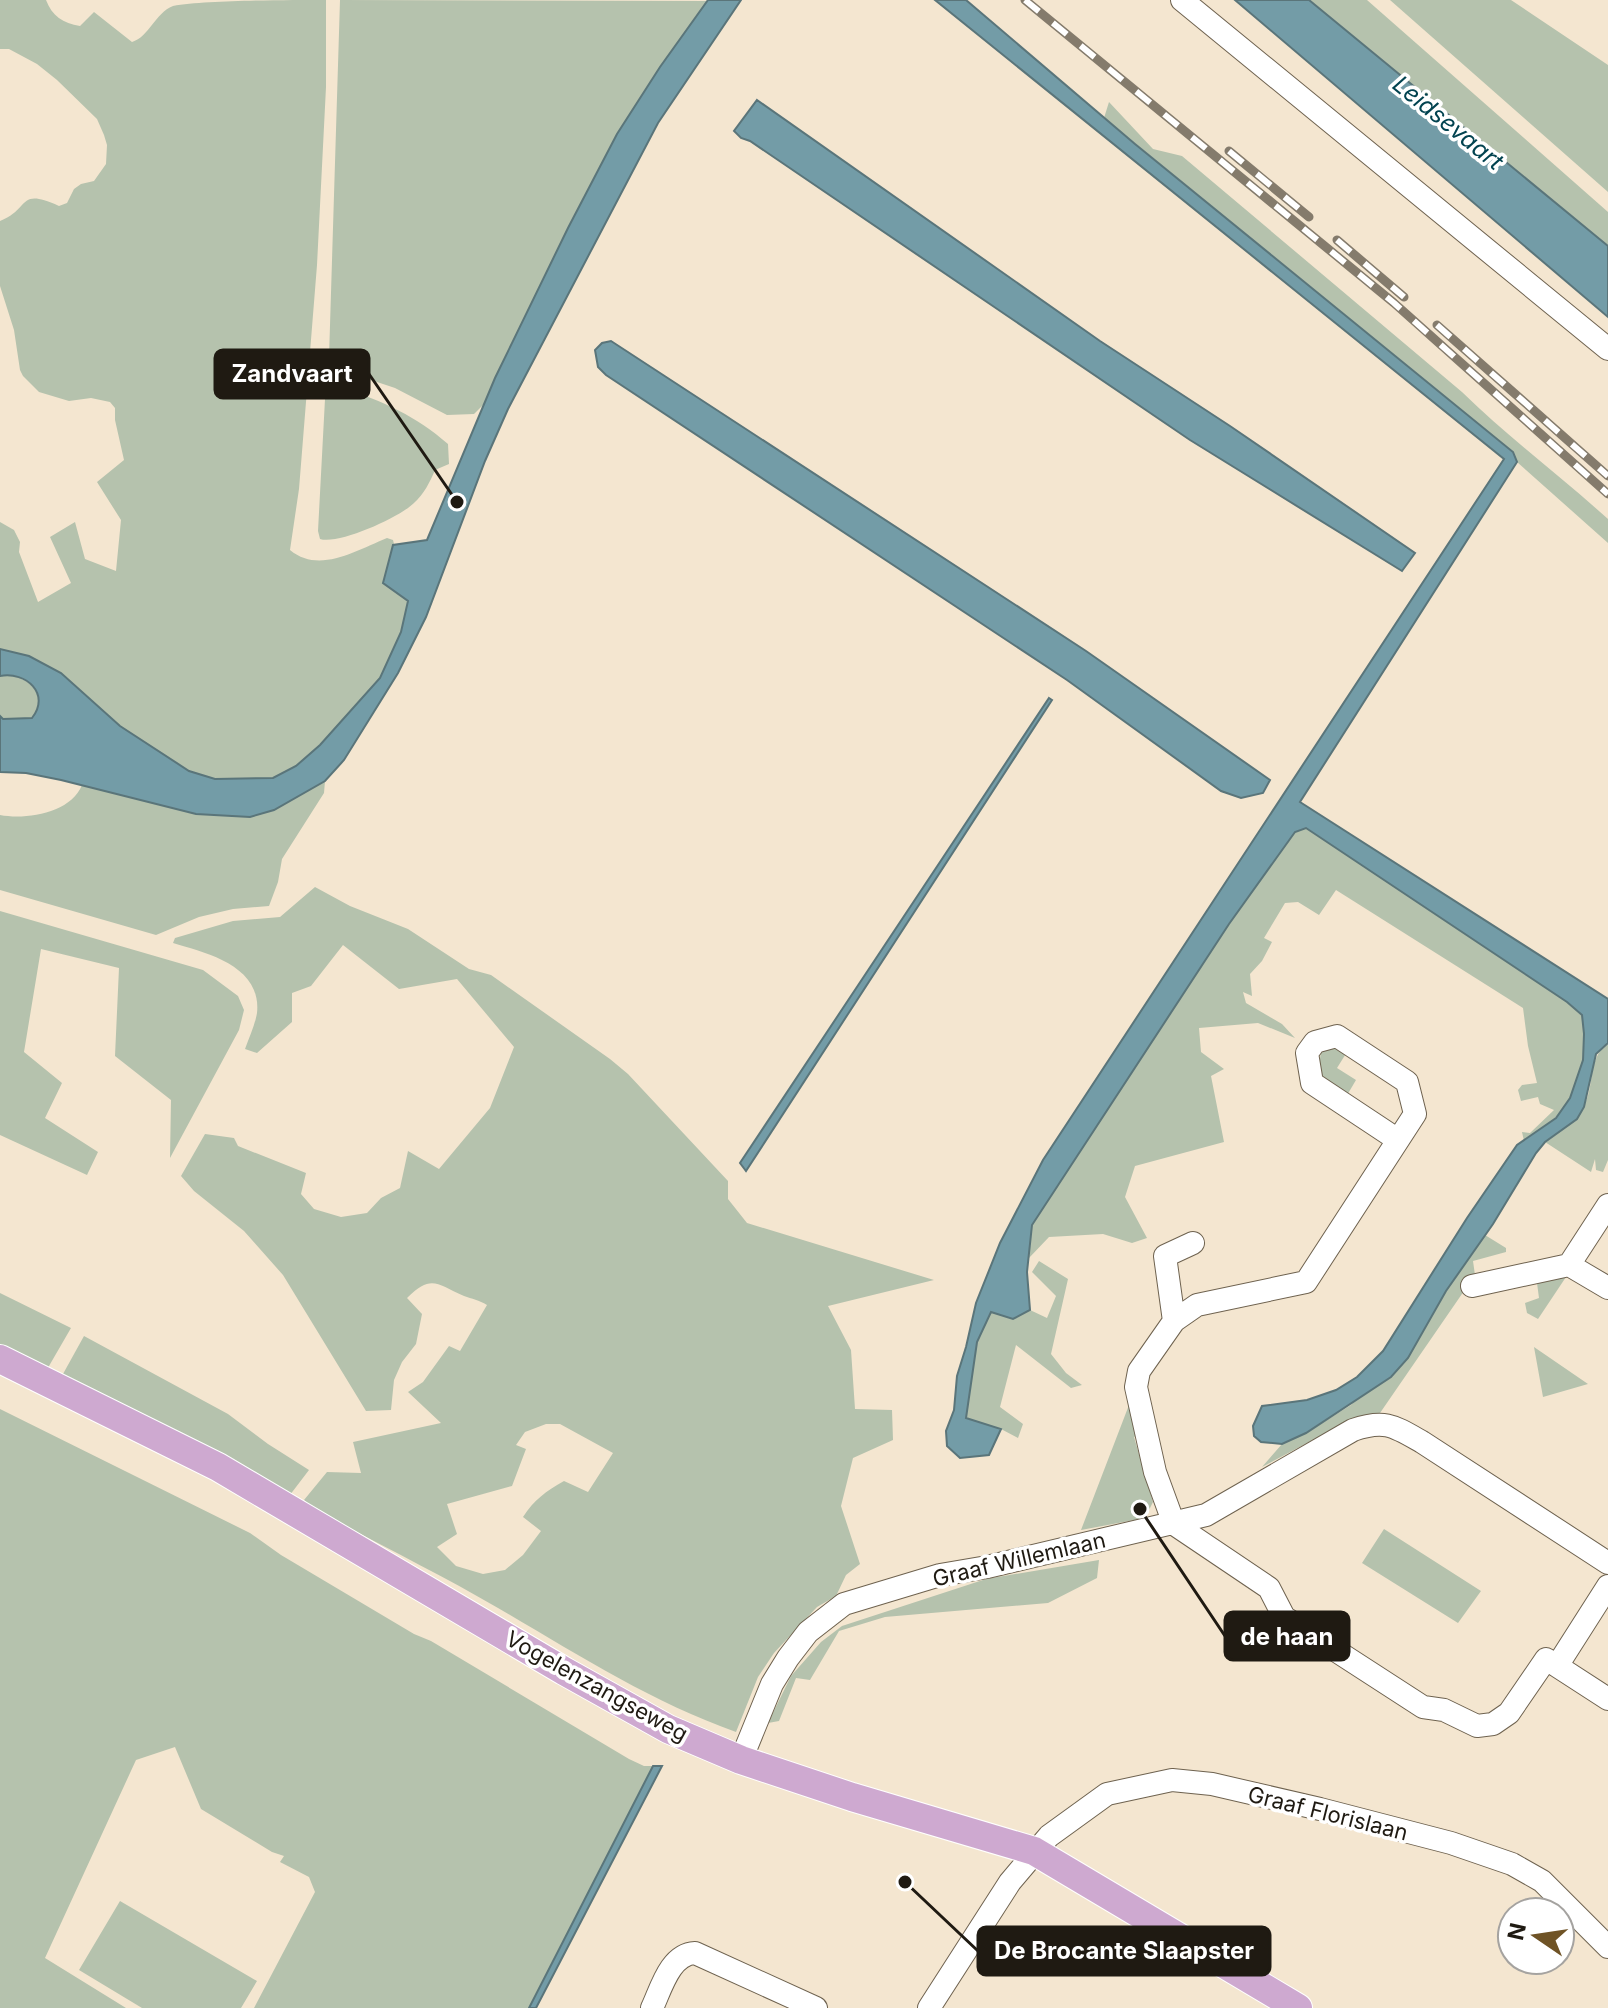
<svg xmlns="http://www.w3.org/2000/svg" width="1608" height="2008" font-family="Inter,sans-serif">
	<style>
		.green { fill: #b5c2ad; fill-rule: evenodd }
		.water { fill: #739ca7; stroke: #5a757a; stroke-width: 2 }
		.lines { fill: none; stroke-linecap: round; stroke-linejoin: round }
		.minor-casing { stroke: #6e624f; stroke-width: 24 }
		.major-casing { stroke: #fff; stroke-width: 30 }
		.minor { stroke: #fff; stroke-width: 22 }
		.major { stroke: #cea9d0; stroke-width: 28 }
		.rail-casing { stroke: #847b6c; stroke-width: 9 }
		.rail { stroke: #fff; stroke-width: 6; stroke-dasharray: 18; stroke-linecap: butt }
		.labels { text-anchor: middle; stroke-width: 7; stroke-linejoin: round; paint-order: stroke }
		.street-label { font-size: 22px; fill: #1f1a12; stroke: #fff }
		.water-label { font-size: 24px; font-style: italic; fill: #024350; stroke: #fff }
		.leader { fill: none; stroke: #1f1a12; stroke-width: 3 }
		.callout-dot { fill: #1f1a12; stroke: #fff; stroke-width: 3 }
		.callout { fill: #1f1a12; stroke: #1f1a12; stroke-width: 3 }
		.callout-label { font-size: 24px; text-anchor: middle; font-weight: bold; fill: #fff }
	</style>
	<rect width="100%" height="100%" fill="#f4e6d0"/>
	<!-- green -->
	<path class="green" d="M0 0H46C52 16 63 23 80 26L94 12 132 42C149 37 155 13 173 6 207 0 285 0 326 0V87L317 265 299 489 290 550C319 574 355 551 387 538L393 540 408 601 401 632 380 678 320 745 296 766 273 778 215 779 189 771 120 726 91 701 29 656 0 649V522L14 530 20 542 19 552 38 602 71 583 50 537 75 522 85 559 116 571 121 520 97 482 124 460 115 420V408L110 402 91 398 69 401 39 392 23 376 20 370 14 330 0 286V221C31 209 17 187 59 206L67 203 74 189 81 184 94 181 106 164 107 145 104 135 97 119 57 80 37 64 9 49H0Z
		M340 0 707 1 660 67 617 134 568 228 484 404 474 414 447 415 395 388 362 377 340 376 331 370 329 358Z
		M1309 0H1367L1608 212V246Z
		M1390 0H1511L1608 65V192Z
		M1109 102 1153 149 1182 156 1462 392C1508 437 1560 476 1608 519V543L1517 462 1513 452 1104 118Z
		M342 388C383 401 416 416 448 444L449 464 435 470C430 482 424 494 414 503 400 517 339 545 320 539L318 531 325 399 329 389Z
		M8 674C31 679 49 696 32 718L3 719 0 716V676Z
		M325 781 324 793 282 859 278 882 269 906 233 909 199 917 156 935 0 890V815C26 820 71 813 82 785L196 814 274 810Z
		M1306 828 1567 1002 1582 1015C1587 1049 1582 1092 1555 1118 1546 1127 1534 1134 1524 1141L1522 1132 1530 1133 1554 1110 1540 1104 1538 1097 1521 1101 1518 1090 1522 1085 1537 1083 1528 1046 1523 1008 1336 890 1319 915 1298 902 1285 903 1264 938 1272 942 1262 961 1250 974 1252 996 1243 992 1246 1003 1282 1024 1295 1038 1258 1023 1199 1028 1201 1052 1224 1069 1211 1076 1224 1142 1135 1166 1125 1197 1147 1238 1132 1243 1103 1234 1049 1237 1029 1258 1032 1225 1229 924 1295 832Z
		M315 887 350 906 408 929 469 969 491 975 610 1059 628 1074 728 1181V1199L747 1223 934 1280 828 1306 851 1350 855 1409 892 1410 893 1440 853 1458 841 1506 860 1564 846 1575 836 1596 817 1607 774 1653 758 1677 736 1732C651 1702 575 1653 498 1608 438 1573 376 1543 315 1510L304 1500 327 1472 361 1473 353 1442 441 1423 408 1392 423 1382 449 1346 460 1351 487 1305C479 1300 472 1299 464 1296 436 1284 432 1274 407 1298L422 1314 416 1344 402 1362 394 1380 391 1410 366 1411 283 1275 244 1231 194 1191 181 1176 205 1134 234 1138 238 1146 306 1173 301 1194 314 1209 341 1217 367 1213 381 1198 400 1188 408 1151 439 1169 490 1108 514 1047 457 979 399 989 343 945 311 986 292 993V1022L257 1053 245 1049C249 1038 255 1025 257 1013 262 966 207 953 173 943L175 938 233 921 280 917ZM546 1424H560L613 1453 588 1492 564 1481C546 1491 534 1500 523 1517L541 1531 523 1555 505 1570 483 1574 456 1566 437 1547 457 1534 447 1504 512 1486 526 1449 516 1445 525 1432Z
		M0 911 203 970 238 996 244 1010 239 1030 170 1158 171 1100 115 1056 119 968 41 949 24 1052 62 1083 45 1118 98 1152 87 1175 0 1135Z
		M1608 1043V1160L1603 1172 1596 1170 1595 1159 1591 1172 1545 1142C1558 1134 1575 1121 1583 1107 1596 1086 1586 1060 1608 1043Z
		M1334 1047 1347 1052 1337 1068 1356 1080 1346 1097C1324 1082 1316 1081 1321 1052Z
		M1485 1235 1506 1248V1252L1473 1261 1475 1275 1380 1413 1354 1418 1262 1467 1282 1444 1306 1433 1351 1405 1440 1299Z
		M1039 1261 1068 1279 1051 1354 1066 1373 1082 1385 1071 1388 1016 1345 1000 1407 1023 1424 1018 1438 1001 1429 966 1418 977 1342 991 1311 1013 1319 1030 1310 1047 1318 1056 1296 1032 1272Z
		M1566 1277 1538 1319 1527 1313 1525 1303 1539 1298 1537 1283Z
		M0 1293 71 1328 38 1385 0 1366Z
		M84 1336 228 1414 268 1444 309 1470 280 1508 53 1392Z
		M1534 1347 1588 1384 1543 1397Z
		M1129 1405 1140 1434 1134 1437 1153 1502 1145 1518 1081 1530Z
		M0 1409 250 1533 281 1555 414 1634 431 1641 629 1759 644 1766H653L529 2008H254L315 1892 309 1877 280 1862 284 1856 272 1852 201 1809 175 1747 136 1760 45 1958 126 2008H0Z
		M1384 1529 1481 1591 1458 1623 1362 1563Z
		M1099 1560 1097 1578 1048 1603 885 1617 839 1631 810 1680 796 1678 779 1721 768 1723 791 1676 821 1642 842 1626 986 1579Z
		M120 1901 257 1981 241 2008H142L79 1970Z"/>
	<!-- water -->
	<path class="water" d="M708 0H741L658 123 508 409 485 461 426 617 398 673 344 760 325 781 274 810 250 817 196 814 61 780 26 773 0 772V716L3 719 32 718C51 694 26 671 0 676V649L29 656 61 673 120 726 189 771 215 779 273 778 296 766 320 745 380 678 401 632 408 601 383 583 393 545 427 540 495 378 568 228 617 134 660 67Z
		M935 0H966L1135 144 1513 452 1517 462 1300 802 1608 999V1043L1596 1054 1584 1107 1577 1119 1545 1142 1536 1153 1493 1224 1446 1291 1408 1358 1391 1377 1306 1433 1282 1444 1261 1442 1254 1436 1253 1426 1262 1406 1307 1400 1336 1390 1357 1377 1383 1351 1467 1218 1517 1145 1556 1118 1570 1098 1583 1060 1584 1034 1582 1015 1567 1002 1306 828 1295 832 1229 924 1032 1225 1027 1272 1030 1310 1013 1319 991 1312 977 1342 966 1418 1001 1429 989 1455 960 1458 947 1446 946 1431 954 1410 957 1376 966 1347 976 1303 1000 1243 1043 1160 1504 459Z
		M1235 0H1309L1608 246V317Z
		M757 100 1100 341 1230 426 1415 553 1402 571 1190 440 750 141 741 138 734 131Z
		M611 341 1086 651 1270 780 1263 793 1241 798 1221 791 1067 680 606 375 598 367 595 350 602 343Z
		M1049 698 1052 700 746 1171 740 1163Z
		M653 1766H662L536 2008H529Z"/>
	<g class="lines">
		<!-- minor casing -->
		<g class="minor-casing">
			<path id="minor" d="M1182 0 1608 349
				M1569 1265 1608 1288
				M1472 1286 1569 1265 1608 1205
				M1174 1321 1165 1256 1193 1243
				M1174 1524 1155 1472 1136 1387 1139 1371 1174 1321 1197 1305 1306 1282 1415 1114 1407 1082 1337 1036 1315 1042 1307 1053 1312 1083 1398 1140
				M1174 1524 1269 1588 1284 1617 1423 1707 1444 1710 1477 1726 1493 1724 1509 1713 1546 1659 1557 1666 1608 1586
				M1557 1666 1608 1699
				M741 1760 772 1684 788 1658 808 1632 844 1604 940 1575 987 1567 1206 1515 1353 1430C1385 1419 1394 1426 1422 1442L1608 1563
				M652 2008C661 1989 670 1954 695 1953L816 2008
				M929 2008 1010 1882 1049 1836 1107 1794 1172 1780 1212 1784 1320 1809 1451 1843 1512 1864 1542 1881 1608 1947"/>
		</g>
		<!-- major casing -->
		<g class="major-casing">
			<path id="major" d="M0 1359 218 1467 564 1671 668 1729 741 1760 852 1797 1034 1851 1298 2008"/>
		</g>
		<!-- minor -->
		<use href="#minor" class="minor"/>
		<!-- major -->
		<use href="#major" class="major"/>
		<!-- rail casing -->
		<g class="rail-casing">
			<path id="rail" d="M1025 0 1394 303 1608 494
				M1229 151 1309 217
				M1337 240 1404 297
				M1437 325 1608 476"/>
		</g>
		<!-- rail -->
		<use href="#rail" class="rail"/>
	</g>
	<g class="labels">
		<!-- street labels -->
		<g class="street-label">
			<text transform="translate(1019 1559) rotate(-13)" y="8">Graaf Willemlaan</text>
			<text transform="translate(597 1686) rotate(29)" y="8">Vogelenzangseweg</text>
			<text transform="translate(1328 1813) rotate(14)" y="8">Graaf Florislaan</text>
		</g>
		<!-- water labels -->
		<g class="water-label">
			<text transform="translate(1448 123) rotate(39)" y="8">Leidsevaart</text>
		</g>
	</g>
	<!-- callouts -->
	<path class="leader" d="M457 502L369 374M1140 1509L1225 1636M905 1882L978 1951"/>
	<g class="callout-dot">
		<circle cx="457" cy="502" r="8"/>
		<circle cx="1140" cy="1509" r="8"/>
		<circle cx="905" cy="1882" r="8"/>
	</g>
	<g class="callout">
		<rect x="215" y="350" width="154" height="48" rx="8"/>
		<rect x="1225" y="1612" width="124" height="48" rx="8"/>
		<rect x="978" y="1927" width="292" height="48" rx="8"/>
	</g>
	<g class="callout-label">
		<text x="292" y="382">Zandvaart</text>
		<text x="1287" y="1645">de haan</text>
		<text x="1124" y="1959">De Brocante Slaapster</text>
	</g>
	<!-- north arrow -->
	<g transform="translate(1536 1936) rotate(283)"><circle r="38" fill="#ffffff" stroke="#a5a3a0" stroke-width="2"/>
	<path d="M0-6L14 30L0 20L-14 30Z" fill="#6f5326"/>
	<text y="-12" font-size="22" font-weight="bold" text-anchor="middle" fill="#1f1a12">N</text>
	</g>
</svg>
